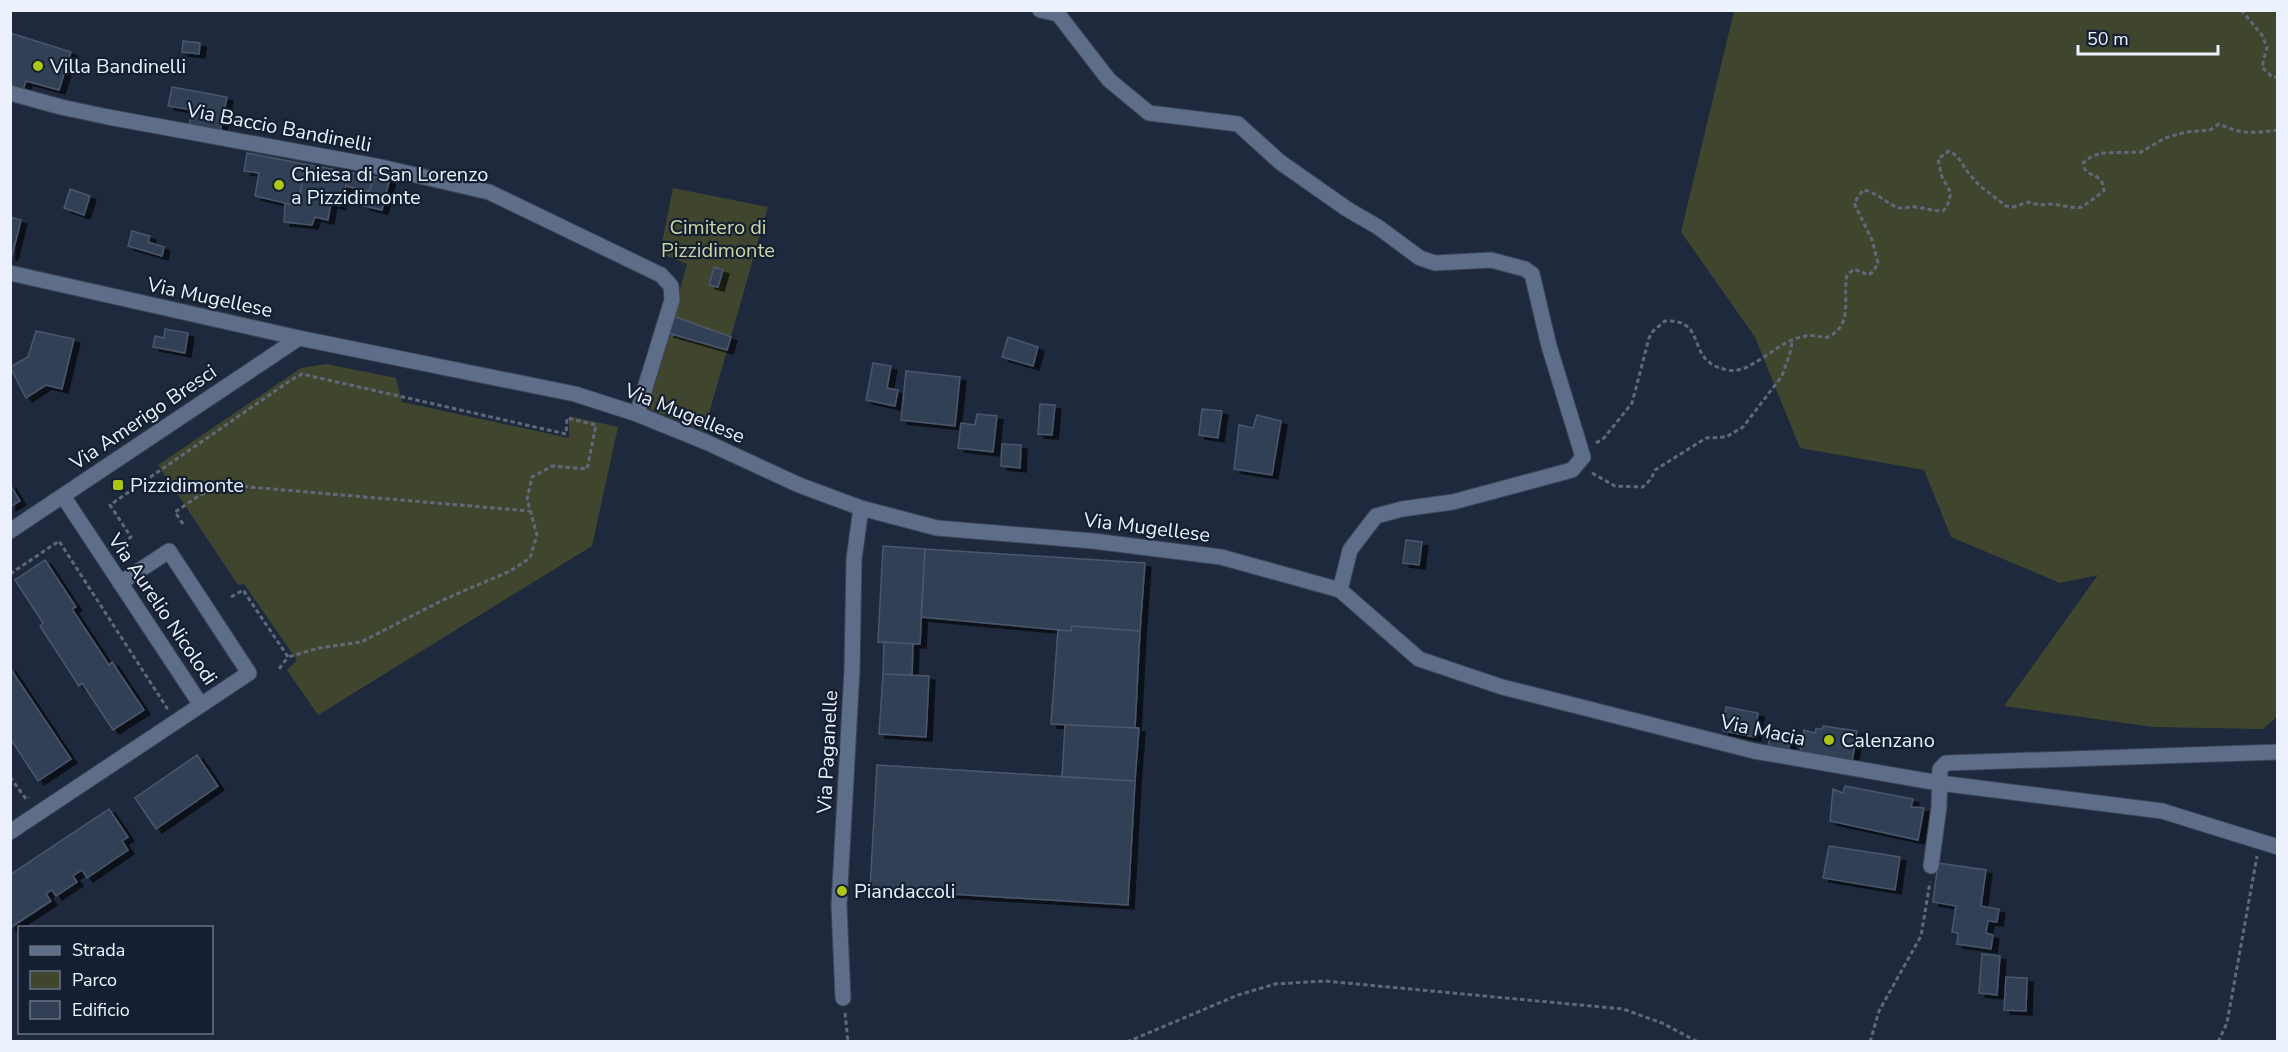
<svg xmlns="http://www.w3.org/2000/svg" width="2288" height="1052" font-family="'Nunito Sans',sans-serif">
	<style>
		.green { fill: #40462e }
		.building { fill: #333f54; stroke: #4a576d; stroke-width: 1.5; filter: url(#shadow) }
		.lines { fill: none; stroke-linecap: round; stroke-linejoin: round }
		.minor-casing { stroke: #3b4558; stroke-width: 17 }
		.path { stroke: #60697a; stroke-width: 3; stroke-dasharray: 4.5 3; stroke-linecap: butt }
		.minor { stroke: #5e6e89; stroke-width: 15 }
		.poi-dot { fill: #acc613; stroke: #141f32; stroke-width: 2 }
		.labels { text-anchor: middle; stroke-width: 4.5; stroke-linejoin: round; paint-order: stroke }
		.poi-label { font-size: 20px; fill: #ecf2fd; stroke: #141f32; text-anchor: start }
		.street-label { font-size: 20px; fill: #ecf2fd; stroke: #141f32 }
		.park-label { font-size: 20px; fill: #cad7a1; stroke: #141f32 }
	</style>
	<defs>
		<filter id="shadow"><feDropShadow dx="6" dy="4" stdDeviation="0" flood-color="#0009"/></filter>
	</defs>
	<rect width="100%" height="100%" fill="#1e293d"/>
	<!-- green -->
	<path class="green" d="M1734 11H2277L2278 716 2263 729 2153 727 2004 706 2098 575 2060 583 1951 537 1924 470 1800 448 1755 337 1681 232Z
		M673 188 768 207 704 431 647 408 687 264 660 253Z
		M326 364 396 378 402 402 569 438V416L618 427 592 546 318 715 287 670 297 660 244 584 238 585 158 465 301 368Z"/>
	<!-- building -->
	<path class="building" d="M10 33 71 52 59 90 26 81 23 90 10 86Z
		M183 41 200 43 199 54 182 52Z
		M172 87 227 97 220 132 189 126 192 110 168 106Z
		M247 153 305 164 298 206 255 196 259 173 244 171Z
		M305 164 374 177 369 192 346 186 339 206 331 203 328 220 315 217 312 225 284 222 285 203 298 206Z
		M374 177 390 178 382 210 364 206Z
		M70 189 90 196 84 215 64 208Z
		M10 217 21 220 12 256H10Z
		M132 231 150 236 148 242 164 247 162 256 128 246Z
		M714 267 723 270 718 287 709 285Z
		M673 316 731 337 727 350 668 333Z
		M165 329 188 333 185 353 153 347 155 336 164 338Z
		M36 331 74 339 62 389 46 385 26 398 10 367 28 357Z
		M1008 337 1038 347 1033 366 1002 357Z
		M873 363 891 366 887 388 898 390 895 406 866 400Z
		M906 371 960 377 955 426 901 420Z
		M1040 404 1055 405 1052 435 1038 434Z
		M1202 409 1222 411 1218 438 1199 435Z
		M977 414 997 416 993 452 958 448 961 423 975 425Z
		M1257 415 1281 421 1272 475 1234 469 1239 425 1253 428Z
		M1002 444 1021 445 1020 468 1001 466Z
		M10 485 20 501 10 507Z
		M1406 540 1422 542 1419 565 1403 563Z
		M883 546 925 549 920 644 878 642Z
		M925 549 1145 563 1140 631 1072 626 1071 631 921 617Z
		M45 560 76 607 72 609 109 665 112 662 144 710 113 730 82 683 79 686 40 626 43 623 15 580Z
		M1072 626 1140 631 1135 728 1051 724 1058 630 1071 631Z
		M884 642 913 644 912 675 883 674Z
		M10 668 71 759 38 781 10 738Z
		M883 674 929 676 926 737 879 734Z
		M1726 707 1758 713 1755 737 1723 731Z
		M1065 725 1139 728 1135 781 1062 777Z
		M1823 726 1857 731 1852 762 1800 753 1804 730 1815 733 1816 729H1822Z
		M1772 730 1792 734 1788 750 1768 746Z
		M197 755 218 786 156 829 135 798Z
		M877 765 1135 781 1128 905 870 889Z
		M1845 786 1913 799 1911 807 1924 808 1918 840 1830 821 1833 789 1843 793Z
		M109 809 128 837 122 841 128 850 87 878 82 870 73 876 77 882 56 896 52 890 46 894 51 901 10 928V875Z
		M1829 846 1900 857 1895 890 1823 878Z
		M1938 863 1986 870 1981 906 1999 909 1997 922 1988 921 1986 933 1993 935 1991 949 1957 944 1958 933 1952 932 1956 906 1933 902Z
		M1982 954 2000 956 1997 995 1979 993Z
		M2006 977 2027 978 2026 1011 2004 1010Z"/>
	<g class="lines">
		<!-- minor casing -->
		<g class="minor-casing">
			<path id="minor" d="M1040 10 1058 14 1109 80 1149 113 1238 124 1280 162 1347 209 1378 227 1420 258 1435 263 1491 260 1525 269 1532 274 1549 346 1583 457 1572 470 1453 502 1402 509 1376 516 1350 550 1340 590
				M10 93 61 107 108 117 381 167 489 192 661 275 671 286 672 300 637 414
				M10 273 299 338 575 394 637 414 706 442 799 485 861 508 937 528 1093 541 1221 557 1340 590 1419 659 1502 687 1754 751 1939 783 2162 811 2278 847
				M10 531 299 338
				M120 583 169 551 249 673 201 705
				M10 832 201 705 63 496
				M1931 866 1939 807 1940 769 1946 763 2278 752
				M843 998 839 905 852 670 854 559 861 508"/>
		</g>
		<!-- path -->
		<path class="path" d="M2241 10 2262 35 2267 47 2262 67 2272 77H2278
			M1596 443 1604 438 1632 403 1649 338 1653 331 1665 321C1710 319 1683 362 1728 370 1757 376 1786 324 1825 338 1855 327 1842 297 1847 275L1854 269 1868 275 1873 272 1878 263 1872 240 1854 203 1863 190C1874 191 1886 202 1896 207 1903 210 1908 206 1915 207 1925 208 1933 211 1943 211L1947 207 1951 193 1942 177 1938 159 1949 151 1957 156 1969 174 1980 186 2006 206 2014 207 2028 202 2039 205 2052 204 2077 208 2082 207 2104 191C2103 170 2085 180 2083 163L2092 156 2103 153 2141 152 2165 138 2186 132 2210 130 2219 124C2243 135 2252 133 2278 130
			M1592 473 1615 486 1643 487 1651 479 1655 470 1706 438 1726 437 1743 427 1782 376 1791 350 1792 341
			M183 524 175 512 200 495 226 485 529 511
			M116 547 131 537 110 505 291 380 302 374 566 434 567 418 596 425 587 469 552 466 532 477 527 499 537 535 530 558 510 571 443 600 361 642 319 648 288 657
			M10 574 59 541 167 708 166 709
			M231 597 243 590 288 657 279 669
			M10 777 26 799 29 797
			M845 1013 848 1042
			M1127 1042 1238 995 1275 984 1325 981 1623 1009 1662 1023 1698 1042
			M1870 1042 1879 1011 1921 936 1930 882
			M2218 1042 2227 1023 2257 856"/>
		<!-- minor -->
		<use href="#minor" class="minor"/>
	</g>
	<!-- markers -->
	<g class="poi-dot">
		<circle cx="38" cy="66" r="6"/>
		<circle cx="279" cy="185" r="6"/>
		<rect x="112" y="479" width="12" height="12" rx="3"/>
		<circle cx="1829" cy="740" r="6"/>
		<circle cx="842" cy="891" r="6"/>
	</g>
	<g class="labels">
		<!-- poi labels -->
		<g class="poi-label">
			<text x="50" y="73">Villa Bandinelli</text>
			<text x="291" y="181">Chiesa di San Lorenzo<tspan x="291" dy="23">a Pizzidimonte</tspan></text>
			<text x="130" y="492">Pizzidimonte</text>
			<text x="1841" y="747">Calenzano</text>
			<text x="854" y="898">Piandaccoli</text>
		</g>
		<!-- street labels -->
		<g class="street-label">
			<text transform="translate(279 127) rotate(11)" y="7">Via Baccio Bandinelli</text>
			<text transform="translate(210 297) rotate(12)" y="7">Via Mugellese</text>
			<text transform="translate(685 413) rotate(22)" y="7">Via Mugellese</text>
			<text transform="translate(143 417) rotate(-34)" y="7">Via Amerigo Bresci</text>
			<text transform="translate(1147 527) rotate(7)" y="7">Via Mugellese</text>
			<text transform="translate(163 609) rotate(56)" y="7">Via Aurelio Nicolodi</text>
			<text transform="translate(1763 730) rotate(12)" y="7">Via Macia</text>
			<text transform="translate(827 752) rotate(-87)" y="7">Via Paganelle</text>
		</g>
		<!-- park labels -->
		<g class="park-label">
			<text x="718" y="234">Cimitero di<tspan x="718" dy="23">Pizzidimonte</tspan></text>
		</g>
	</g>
	<!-- border -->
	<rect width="2288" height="1052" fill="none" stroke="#ecf2fd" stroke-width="24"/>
	<!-- legend -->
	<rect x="18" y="926" width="195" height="108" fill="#141f32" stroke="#6a7383" stroke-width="1.5"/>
	<rect x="30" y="946" width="30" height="9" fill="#5e6e89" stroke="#6a7383" stroke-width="1.5"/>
	<text x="72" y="956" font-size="18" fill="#ecf2fd">Strada</text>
	<rect x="30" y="971" width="30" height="18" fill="#40462e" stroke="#6a7383" stroke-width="1.5"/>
	<text x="72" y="986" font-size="18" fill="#ecf2fd">Parco</text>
	<rect x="30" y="1001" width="30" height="18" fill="#333f54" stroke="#6a7383" stroke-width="1.5"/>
	<text x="72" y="1016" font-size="18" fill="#ecf2fd">Edificio</text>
	<!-- scale -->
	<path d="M2078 45v9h140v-9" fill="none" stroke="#ecf2fd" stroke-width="3"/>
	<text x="2087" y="45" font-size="18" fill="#ecf2fd" stroke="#141f32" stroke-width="4.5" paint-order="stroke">50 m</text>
</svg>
